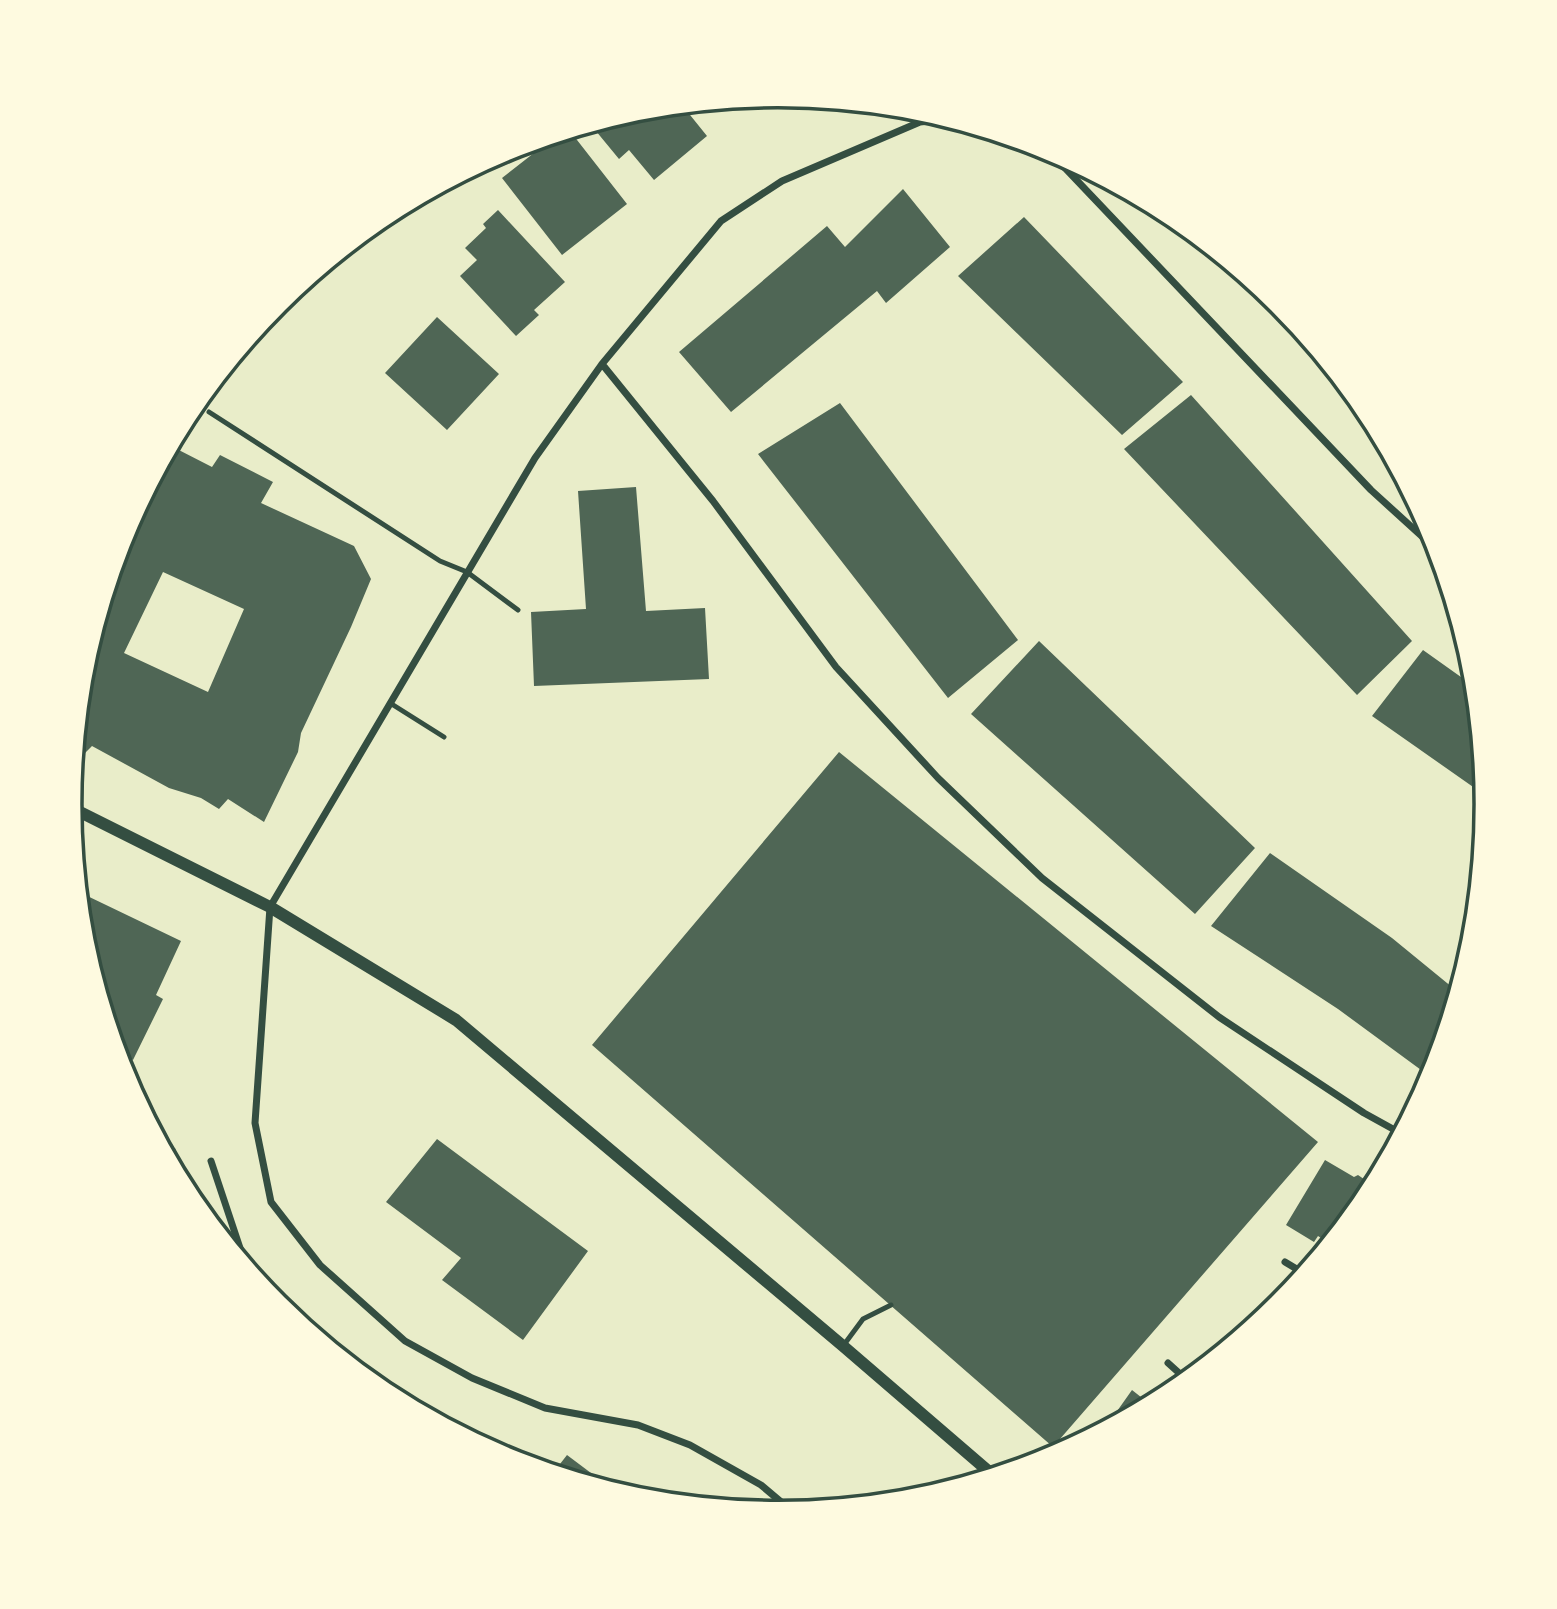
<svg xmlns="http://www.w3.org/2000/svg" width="1557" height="1609" font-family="'Archivo Narrow',sans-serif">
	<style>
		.building { fill: #4f6655; fill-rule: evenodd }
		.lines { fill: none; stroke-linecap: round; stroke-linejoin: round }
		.service { stroke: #344e41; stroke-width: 5 }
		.minor { stroke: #344e41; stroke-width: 7 }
		.tertiary { stroke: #344e41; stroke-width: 12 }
		.rim { fill: none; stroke: #344e41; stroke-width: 3.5 }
	</style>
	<rect width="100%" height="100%" fill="#e9edc9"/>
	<!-- building -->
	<path class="building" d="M682 105 707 136 654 180 629 150 619 159 591 125 641 110Z
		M570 131 627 204 562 255 502 178 557 135Z
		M903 189 950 247 886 303 877 291 731 412 679 352 827 226 845 247Z
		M498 210 565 282 534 310 539 315 516 336 460 276 477 260 465 248 486 228 483 224Z
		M1024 217 1183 382 1122 435 958 276Z
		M437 317 499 374 447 430 385 373Z
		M1191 395 1412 641 1357 695 1124 449Z
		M840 403 1018 640 948 698 758 454Z
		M171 446 212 467 220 455 273 482 261 503 354 546 371 579 351 627 301 733 298 752 264 822 228 799 219 809 201 798 169 788 92 746 81 757 75 754 84 666 124 533ZM163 572 244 609 208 692 124 653Z
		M636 487 646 611 705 608 709 679 534 686 531 612 586 609 578 491Z
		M1039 641 1255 848 1195 914 971 714Z
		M1423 650 1475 687 1486 796 1372 716Z
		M839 752 1318 1142 1053 1447 592 1045Z
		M1270 853 1392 938 1458 992 1432 1078 1338 1009 1211 926Z
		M79 892 181 941 156 995 163 999 133 1060 117 1052 84 942Z
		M437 1139 588 1251 523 1340 442 1280 461 1258 386 1202Z
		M175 1148 186 1190H185L164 1151Z
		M1325 1160 1354 1177 1358 1175 1374 1186 1367 1198 1330 1244 1318 1236 1314 1242 1286 1225Z
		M1132 1390 1151 1405 1103 1431Z
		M567 1455 615 1491V1492L553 1473Z"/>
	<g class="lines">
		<!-- service -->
		<path class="service" d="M209 412 440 561 467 572 518 610
			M390 703 444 737
			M843 1346 863 1319 891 1305"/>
		<!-- minor -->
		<path class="minor" d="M1047 149 1371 490 1438 551
			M602 364 713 501 836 667 938 778 1042 878 1219 1017 1364 1113 1402 1134
			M211 1161 247 1269
			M1285 1262 1305 1274
			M1168 1363 1188 1381
			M772 1512 780 1501
			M793 1512 761 1485 690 1445 638 1425 545 1408 472 1378 405 1341 320 1265 271 1202 255 1123 270 907 535 458 602 364 721 221 782 181 920 122 948 119"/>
		<!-- tertiary -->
		<path class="tertiary" d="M70 807 270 907 456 1020 843 1346 994 1476"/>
	</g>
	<!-- crop -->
	<path d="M0 0H1557V1609H0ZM82 804a696 696 0 1 1 1392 0a696 696 0 1 1-1392 0Z" fill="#fefae0" fill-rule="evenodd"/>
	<path class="rim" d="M82 804a696 696 0 1 1 1392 0a696 696 0 1 1-1392 0Z"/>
</svg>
